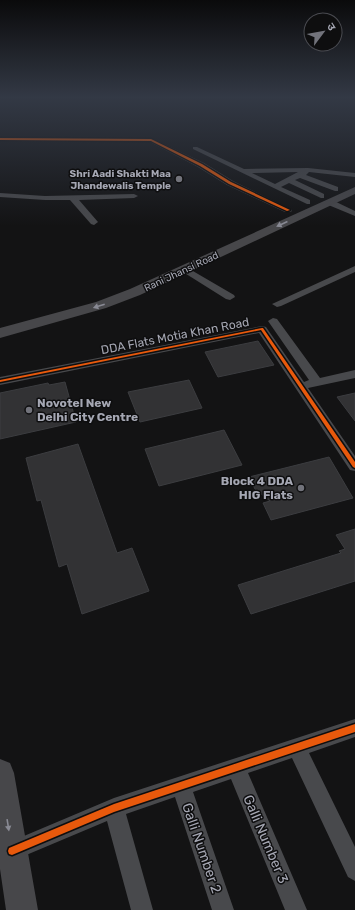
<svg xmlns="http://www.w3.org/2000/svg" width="355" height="910" font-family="Rubik,'Noto Sans Devanagari',sans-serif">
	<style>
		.building { fill: #323234; stroke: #3c3d40 }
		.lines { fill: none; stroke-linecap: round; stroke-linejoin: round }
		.minor { fill: #48494c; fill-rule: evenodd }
		.secondary { fill: #47474a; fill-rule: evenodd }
		.cycleway-casing { stroke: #0e0e0f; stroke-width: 3 }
		.cycleway { fill: #e8590c; fill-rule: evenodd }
		.oneway { fill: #898a94 }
		.poi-dot { fill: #72737b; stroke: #0e0e0f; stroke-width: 1.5 }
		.labels { text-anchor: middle; stroke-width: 3; stroke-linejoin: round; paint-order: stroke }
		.far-poi-label { font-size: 10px; font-weight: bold; fill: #a5a7b3; stroke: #0e0e0f; text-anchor: end }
		.far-street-label { font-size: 10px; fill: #a5a7b3; stroke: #0e0e0f }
		.street-label { font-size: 12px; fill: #a5a7b3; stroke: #0e0e0f }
		.poi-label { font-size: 12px; font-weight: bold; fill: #a5a7b3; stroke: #0e0e0f; text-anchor: start }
		.near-street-label { font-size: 14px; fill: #a5a7b3; stroke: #0e0e0f }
	</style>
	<rect width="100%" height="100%" fill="#131314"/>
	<!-- building -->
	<path class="building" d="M258 341 274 365 218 377 205 352Z
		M189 380 202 408 140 422 128 392Z
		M65 382 76 422 0 439V393L48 383 49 385Z
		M355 393V421L337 397Z
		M224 430 242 465 159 486 145 449Z
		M78 444 117 553 132 548 149 591 82 614 67 564 59 567 41 500 37 501 26 458Z
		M329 457 353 498 271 520 263 503 270 501 255 489 249 477Z
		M355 529V581L251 614 238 585 341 553 339 551 345 549 336 535Z"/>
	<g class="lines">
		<!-- minor -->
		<path class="minor" d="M0 137 153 139 204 163 233 181 292 210 291 212H285L227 185 198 167 150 142 0 141Z
			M193 147H197L244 169 308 168 355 173V177L309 172 306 175 338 187V191H335L300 178 295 180 324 194V198H321L289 183 281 187 310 200V204H307L193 149ZM298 172 275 184 252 173Z
			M0 193 45 196 134 194 138 196 134 198 79 200 98 222 94 225 91 224 70 200H45L0 197Z
			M326 200H332L355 211V216L326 204Z
			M355 266V272L281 306 277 307 272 304Z
			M186 267 234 295 235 297 230 300 226 299 183 272 181 270Z
			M273 318 277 319 320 378 355 370V378L308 388 355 456V471L350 470 259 333 0 385V377L262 326 266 327 304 382 309 380 268 321Z
			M355 719V737L309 753 355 847V881L348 877 292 758 248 773 307 910H285L231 779 193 792 234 910H212L175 797 126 814 153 910H131L107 821 12 861 5 858 2 851 5 844 114 798Z"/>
		<!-- secondary -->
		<path class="secondary" d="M355 187V194L140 295 106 308 0 338V328L96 302 130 289Z
			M0 759 10 763 14 773 38 910H6L0 869Z"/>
		<!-- cycleway casing -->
		<g class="cycleway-casing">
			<path id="cycleway" d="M0 138 151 139 202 164 231 182 290 210 287 211 229 184 200 166 151 141 0 140Z
				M262 328H263L355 462V468L353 467 261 330 0 382V380Z
				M355 724V732L114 812 12 855 9 854 8 851 9 848 114 804Z"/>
		</g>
		<!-- cycleway -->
		<use href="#cycleway" class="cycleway"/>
	</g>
	<!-- one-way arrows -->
	<defs><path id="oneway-solid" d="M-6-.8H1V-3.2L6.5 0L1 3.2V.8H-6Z"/></defs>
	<g class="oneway">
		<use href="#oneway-solid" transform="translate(282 224) rotate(155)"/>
		<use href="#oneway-solid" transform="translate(99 306) rotate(162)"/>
		<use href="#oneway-solid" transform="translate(8 825) rotate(81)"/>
	</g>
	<!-- sky -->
	<linearGradient id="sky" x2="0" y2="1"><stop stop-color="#0a0a0b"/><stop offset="0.43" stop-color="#333945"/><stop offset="1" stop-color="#333945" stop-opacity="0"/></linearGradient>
	<rect width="355" height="226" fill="url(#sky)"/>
	<!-- markers -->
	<g class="poi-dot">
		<circle cx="179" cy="179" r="4"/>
		<circle cx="29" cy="410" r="4"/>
		<circle cx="301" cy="488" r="4"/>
	</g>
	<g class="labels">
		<!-- far-poi labels -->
		<g class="far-poi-label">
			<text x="171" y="177">Shri Aadi Shakti Maa<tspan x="171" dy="12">Jhandewalis Temple</tspan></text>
		</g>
		<!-- far-street labels -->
		<g class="far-street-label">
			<text transform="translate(181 271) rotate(-25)" y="4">Rani Jhansi Road</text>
		</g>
		<!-- street labels -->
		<g class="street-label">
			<text transform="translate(175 336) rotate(-11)" y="4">DDA Flats Motia Khan Road</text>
		</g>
		<!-- poi labels -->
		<g class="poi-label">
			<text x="37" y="407">Novotel New<tspan x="37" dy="14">Delhi City Centre</tspan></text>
			<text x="293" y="485" text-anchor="end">Block 4 DDA<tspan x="293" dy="14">HIG Flats</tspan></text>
		</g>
		<!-- near-street labels -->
		<g class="near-street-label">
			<text transform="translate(266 839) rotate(67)" y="5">Galli Number 3</text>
			<text transform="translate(202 848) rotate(71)" y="5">Galli Number 2</text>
		</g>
	</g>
	<!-- north arrow -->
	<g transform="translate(323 32) rotate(58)"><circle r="19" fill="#0e0e0f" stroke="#4a4b51"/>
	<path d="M0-3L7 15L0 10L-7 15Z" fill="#72737b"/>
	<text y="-6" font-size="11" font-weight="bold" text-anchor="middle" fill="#a5a7b3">उ</text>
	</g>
</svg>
